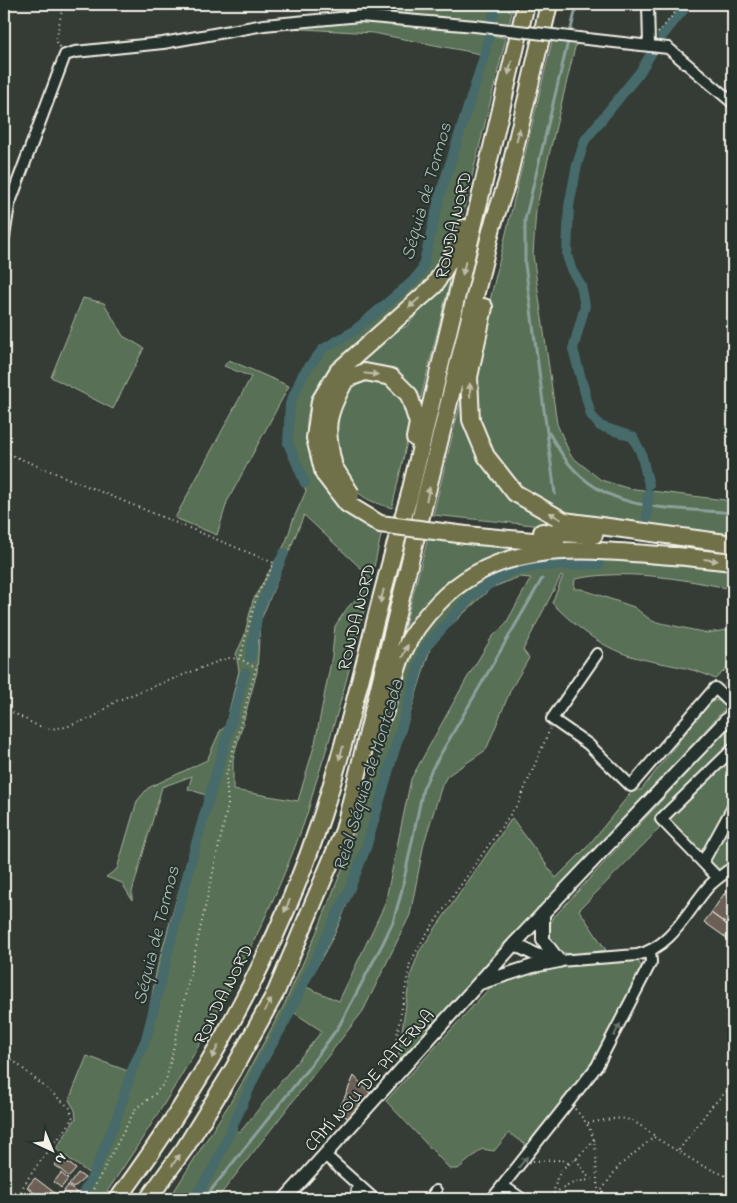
<svg xmlns="http://www.w3.org/2000/svg" width="737" height="1203" font-family="'Indie Flower',sans-serif">
	<style>
		.green { fill: #597055; stroke: #a6b09e; fill-rule: evenodd }
		.shadow { fill: #0007 }
		.lines { fill: none; stroke-linecap: round; stroke-linejoin: round }
		.stream { stroke: #8ca09d; stroke-width: 3 }
		.canal { stroke: #466a6b; stroke-width: 10 }
		.building { fill: #6c6157; stroke: #f4f1e8 }
		.pedestrian-casing { stroke: #f4f1e8; stroke-width: 11 }
		.minor-casing { stroke: #f4f1e8; stroke-width: 14 }
		.tertiary-casing { stroke: #f4f1e8; stroke-width: 16 }
		.trunk-casing { stroke: #f4f1e8; stroke-width: 20 }
		.path { stroke: #f4f1e8; stroke-width: 2; stroke-dasharray: 1 4; stroke-linecap: butt }
		.pedestrian { stroke: #26332d; stroke-width: 8 }
		.minor { stroke: #26332d; stroke-width: 10 }
		.tertiary { stroke: #26332d; stroke-width: 12 }
		.trunk { stroke: #70704a; stroke-width: 16 }
		.minor-bridge-casing { stroke: #f4f1e8; stroke-width: 14; stroke-linecap: butt }
		.trunk-bridge-casing { stroke: #f4f1e8; stroke-width: 20; stroke-linecap: butt }
		.minor-bridge { stroke: #26332d; stroke-width: 10 }
		.trunk-bridge { stroke: #70704a; stroke-width: 16 }
		.oneway { fill: #bfbda9 }
		.oneway2 { fill: #6e766e }
		.labels { text-anchor: middle; stroke-width: 4; stroke-linejoin: round; paint-order: stroke }
		.street-label { font-size: 18px; fill: #f4f1e8; stroke: #26332d }
		.water-label { font-size: 19px; font-style: italic; fill: #aebbb6; stroke: #26332d }
	</style>
	<rect width="100%" height="100%" fill="#343c35"/>
	<filter id="ink" filterUnits="userSpaceOnUse"><feTurbulence type="fractalNoise" baseFrequency=".02" numOctaves="2"/><feDisplacementMap in="SourceGraphic" scale="10" xChannelSelector="R" yChannelSelector="G"/><feConvolveMatrix kernelMatrix="1 2 1 2 8 2 1 2 1" color-interpolation-filters="sRGB"/></filter>
	<g filter="url(#ink)">
		<!-- green -->
		<path class="green" d="M365 4H514L509 25 350 10Z
			M365 21 477 32 506 38 460 225C448 254 432 279 410 300 356 350 268 395 325 479 343 505 351 521 382 531 364 613 345 693 319 773 313 789 310 807 304 823 255 957 182 1082 102 1199H77L91 1175 56 1149 76 1118 75 1110 69 1100 87 1056 128 1071 146 1029 157 968 206 795 188 789 192 776 162 787 132 892V900L122 883 106 877 117 869 137 801 148 788 207 760 220 731 225 727 239 671 236 654 244 637 253 600 286 542 293 520 306 491 287 443 289 404 300 377 310 360 321 346 344 334 416 273 420 267 443 177 481 54 373 33 286 28ZM304 515 367 574 362 593 348 607 335 626 332 656 315 743 298 801 233 790V759L257 672 260 622Z
			M552 41 576 43 536 209 533 255 557 424 571 456 601 480 627 488 733 501V534L576 517 531 497 510 478 492 451 479 420 475 388 481 338Z
			M453 270 420 401C399 365 390 373 352 371L356 363 396 331 407 326Z
			M83 298 104 303 123 336 144 348 113 409 51 377Z
			M229 360 289 386 227 502 217 535 175 518 251 377 224 366Z
			M371 380 388 383 404 401 411 424 392 508C381 505 368 501 360 494 331 468 322 387 371 380Z
			M463 392C469 411 477 454 487 469 506 501 539 520 573 529L433 515Z
			M428 538 550 547 501 554 474 566 454 579 396 659Z
			M549 558H588L733 571V584L727 588C678 578 625 569 575 579L574 589H581L634 607 652 621 707 633 733 629V663L715 679C691 666 664 665 638 658 604 650 576 627 552 603L563 576H561L523 650 529 658 511 689 486 750 447 776 442 785 424 843 410 915 363 1011 217 1199H169L238 1090 284 1005 318 929 347 857 381 753 406 665 418 640 430 622 464 589 501 569ZM519 577 531 578 505 625 492 637 466 680 411 779 385 904 339 1001 306 987 335 933 363 867 430 649 450 626 491 588ZM293 1012 322 1031 240 1132 236 1128 262 1068Z
			M733 674V697L725 684Z
			M715 700 729 704 608 838 504 943 400 1063 398 1058 410 977 419 952 512 818 556 878 588 846 633 790H641L705 708Z
			M733 723V743L700 777 663 825 579 910 606 950C589 952 563 961 551 943 546 934 549 926 554 917Z
			M733 752V804L702 856 669 819 670 815Z
			M733 813V859L719 870 709 859Z
			M638 961 642 968 641 971 594 1062 527 1146 509 1133 494 1151 482 1149 458 1169H450L386 1101 495 982C529 963 598 965 638 961Z"/>
		<!-- shadow -->
		<path class="shadow" d="M733 888V937L730 940 706 921 725 895Z"/>
		<g class="lines">
			<!-- stream -->
			<path class="stream" d="M549 433C556 444 562 456 570 465 611 514 675 507 733 513
				M555 494 525 264V220L577 4
				M204 1199 310 1066 339 1026 383 943 393 922 401 894 423 789 432 769 542 579"/>
			<!-- canal -->
			<path class="canal" d="M662 36 688 4
				M305 483 288 443 290 404 303 374 323 349 354 331 412 282 422 270 440 195 483 60 496 4
				M649 485 641 453 633 437 600 426 591 415 573 349 585 306 581 285 572 271 567 255 569 206 577 165 585 140 640 72 651 54
				M647 517 648 494
				M250 658 258 612 284 553
				M80 1199 94 1173 117 1117 132 1070 146 1039 191 861 245 673
				M191 1199 201 1188 217 1161 260 1065 285 1022 350 888 366 848 424 649 471 596 510 571 538 566 599 564"/>
		</g>
		<!-- building -->
		<path class="building" d="M733 886V903L724 894Z
			M724 894 733 903 732 928 711 913Z
			M711 913 733 929 728 939 704 922Z
			M354 1076 371 1094 349 1120 339 1110Z
			M61 1157 76 1169 69 1177 55 1165Z
			M61 1173 68 1179 61 1188 54 1182Z
			M78 1173 85 1178 73 1188 69 1185Z
			M35 1178 56 1194 52 1199H42L27 1187Z
			M68 1186 77 1193 73 1198 64 1191Z"/>
		<g class="lines">
			<!-- pedestrian casing -->
			<g class="pedestrian-casing">
				<path id="pedestrian" d="M354 1199 357 1185"/>
			</g>
			<!-- minor casing -->
			<g class="minor-casing">
				<path id="minor" d="M648 4 649 45
					M587 39 668 48 733 103
					M4 237 9 205 65 55 75 52 163 43 264 25 360 16 475 26
					M597 654 552 719 588 744 631 786 715 688 729 701
					M703 862 733 807
					M718 878 661 819 733 749
					M559 961 637 955C672 947 687 911 709 886 716 879 725 873 733 867
					M325 1155 374 1199
					M503 1186 522 1199
					M430 1199 436 1191
					M492 1199 597 1066 651 962 650 951"/>
			</g>
			<!-- tertiary casing -->
			<g class="tertiary-casing">
				<path id="tertiary" d="M543 913V940L559 961
					M514 944 536 955 556 960
					M480 983 533 966 559 961
					M285 1199 514 944 733 713"/>
			</g>
			<!-- trunk casing -->
			<g class="trunk-casing">
				<path id="trunk" d="M484 307 469 377 471 420 486 456 515 493 564 521 733 544
					M334 467C324 427 326 415 346 379L365 372 391 377 409 395 418 423 415 438
					M324 474 315 438 320 401 338 371 434 286 457 248 464 228
					M542 532 594 535
					M466 535 556 543
					M677 556 733 562
					M384 714C390 694 395 672 403 653 411 634 424 617 438 603 506 532 599 552 688 557
					M118 1199C204 1082 276 955 322 816 356 711 377 603 409 497L526 4
					M148 1199 185 1148 233 1070 276 992 344 830 492 227 507 182 549 4"/>
			</g>
			<!-- path -->
			<path class="path" d="M335 8 352 4
				M658 33 682 4
				M60 47 56 41 63 4
				M4 452 274 563 257 595 240 659
				M8 710 36 725 50 729 66 727 94 717 116 701 227 658 240 659 256 668 226 776 228 805 166 1081 154 1095 136 1108 88 1199
				M4 1053 70 1108 73 1119C61 1137 19 1183 19 1199
				M392 1063 410 963 425 936 519 802 550 729
				M575 1109C606 1142 591 1160 600 1199
				M588 1123C626 1117 625 1113 656 1137
				M679 1150 712 1106 733 1085
				M576 1159 589 1178
				M533 1161 562 1160 570 1164
				M554 1193 575 1182 596 1179
				M599 1194 618 1167 654 1137 701 1165 733 1179
				M552 1199 557 1178 563 1168 576 1159 595 1139"/>
			<!-- pedestrian -->
			<use href="#pedestrian" class="pedestrian"/>
			<!-- minor -->
			<use href="#minor" class="minor"/>
			<!-- tertiary -->
			<use href="#tertiary" class="tertiary"/>
			<!-- trunk -->
			<use href="#trunk" class="trunk"/>
			<!-- minor-bridge casing -->
			<g class="minor-bridge-casing">
				<path id="minor-bridge" d="M475 26 587 39"/>
			</g>
			<!-- trunk-bridge casing -->
			<g class="trunk-bridge-casing">
				<path id="trunk-bridge" d="M334 467 351 494
					M324 474 347 504 380 524 466 535"/>
			</g>
			<!-- minor-bridge -->
			<use href="#minor-bridge" class="minor-bridge"/>
			<!-- trunk-bridge -->
			<use href="#trunk-bridge" class="trunk-bridge"/>
		</g>
		<!-- one-way arrows -->
		<defs><path id="oneway-solid" d="M-6-.8H1V-3.2L6.5 0L1 3.2V.8H-6Z" transform="scale(1.25)"/></defs>
		<g class="oneway">
			<use href="#oneway-solid" transform="translate(510 68) rotate(103)"/>
			<use href="#oneway-solid" transform="translate(518 135) rotate(-77)"/>
			<use href="#oneway-solid" transform="translate(464 268) rotate(103)"/>
			<use href="#oneway-solid" transform="translate(414 303) rotate(138)"/>
			<use href="#oneway-solid" transform="translate(371 374) rotate(6)"/>
			<use href="#oneway-solid" transform="translate(470 390) rotate(-92)"/>
			<use href="#oneway-solid" transform="translate(428 494) rotate(-76)"/>
			<use href="#oneway-solid" transform="translate(555 516) rotate(-150)"/>
			<use href="#oneway-solid" transform="translate(711 560) rotate(7)"/>
			<use href="#oneway-solid" transform="translate(382 596) rotate(104)"/>
			<use href="#oneway-solid" transform="translate(405 651) rotate(-66)"/>
			<use href="#oneway-solid" transform="translate(341 753) rotate(107)"/>
			<use href="#oneway-solid" transform="translate(287 906) rotate(114)"/>
			<use href="#oneway-solid" transform="translate(268 1005) rotate(-61)"/>
			<use href="#oneway-solid" transform="translate(215 1052) rotate(118)"/>
			<use href="#oneway-solid" transform="translate(176 1160) rotate(-54)"/>
		</g>
		<g class="oneway2">
			<use href="#oneway-solid" transform="translate(617 1030) rotate(-63)"/>
			<use href="#oneway-solid" transform="translate(523 1162) rotate(-51)"/>
		</g>
	</g>
	<g class="labels">
		<!-- street labels -->
		<g class="street-label">
			<text transform="translate(453 225) rotate(-77)" y="6">RONDA NORD</text>
			<text transform="translate(356 617) rotate(-76)" y="6">RONDA NORD</text>
			<text transform="translate(223 994) rotate(-63)" y="6">RONDA NORD</text>
			<text transform="translate(369 1080) rotate(-48)" y="6">CAMÍ NOU DE PATERNA</text>
		</g>
		<!-- water labels -->
		<g class="water-label">
			<text transform="translate(425 191) rotate(-74)" y="7">Séquia de Tormos</text>
			<text transform="translate(367 775) rotate(-73)" y="7">Reial Séquia de Montcada</text>
			<text transform="translate(155 935) rotate(-76)" y="7">Séquia de Tormos</text>
		</g>
	</g>
	<!-- margin -->
	<rect width="737" height="1203" fill="none" stroke="#26332d" stroke-width="20"/>
	<rect x="10" y="10" width="717" height="1183" fill="none" stroke="#f4f1e8" stroke-width="2" filter="url(#ink)"/>
	<!-- north arrow -->
	<g transform="translate(52 1150) rotate(136)" stroke="#26332d" stroke-width="4" paint-order="stroke">
	<path d="M0-4L9 19L0 12L-9 19Z" fill="#f4f1e8"/>
	<text y="-8" font-size="14" font-weight="bold" text-anchor="middle" fill="#f4f1e8">N</text>
	</g>
</svg>
